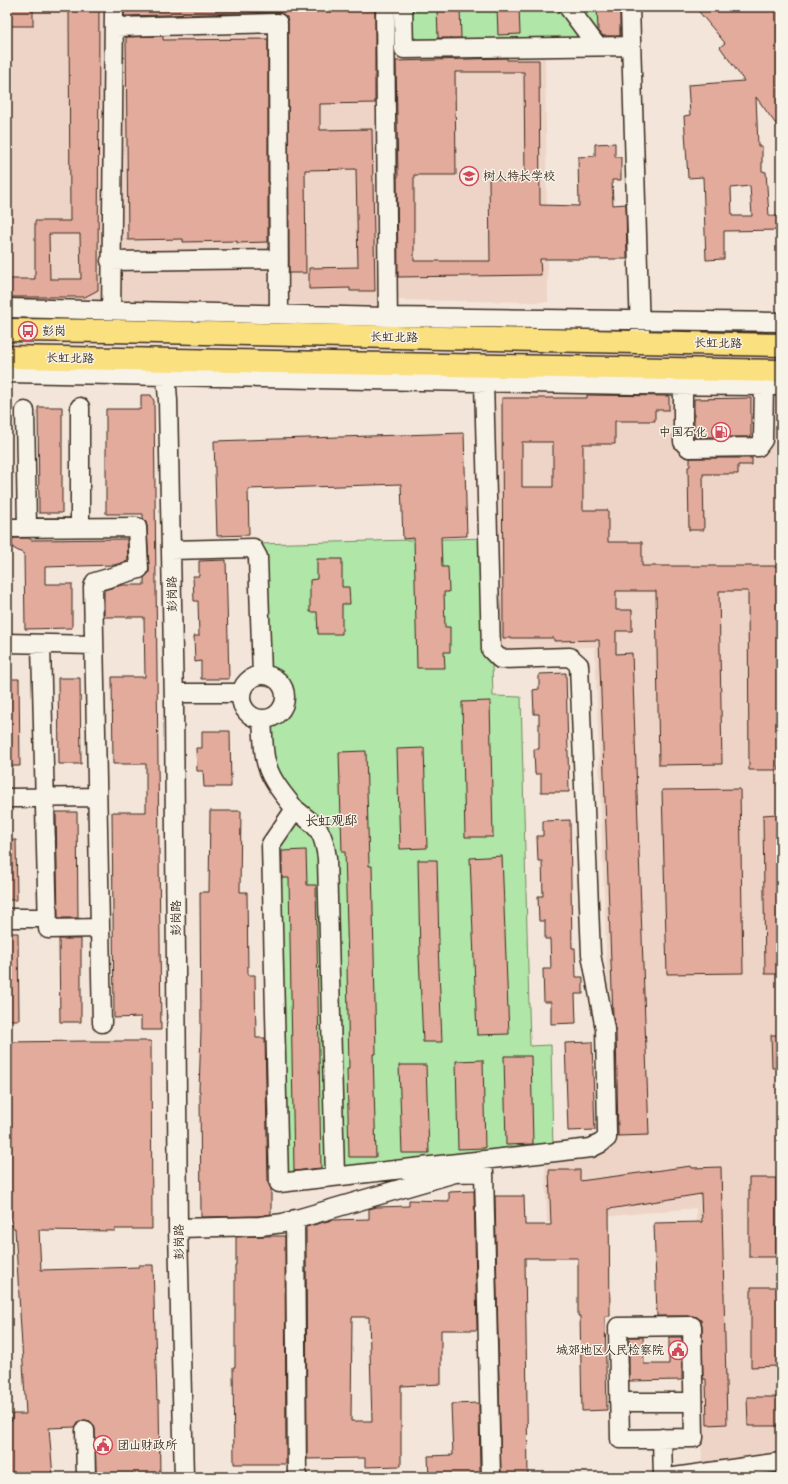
<svg xmlns="http://www.w3.org/2000/svg" width="788" height="1484" font-family="'Balsamiq Sans','LXGW WenKai TC',sans-serif">
	<style>
		.built { fill: #eed4c7 }
		.green { fill: #b0e6a8; stroke: #768863 }
		.building { fill: #e3ab9c; stroke: #3b2a1e; fill-rule: evenodd }
		.lines { fill: none; stroke-linecap: round; stroke-linejoin: round }
		.minor-casing { stroke: #3b2a1e; stroke-width: 21 }
		.highway-casing { stroke: #3b2a1e; stroke-width: 25 }
		.minor { stroke: #f7f3e8; stroke-width: 18 }
		.highway { stroke: #fbe080; stroke-width: 22 }
		.labels { text-anchor: middle; stroke-width: 3; stroke-linejoin: round; paint-order: stroke }
		.poi-label { font-size: 12px; fill: #3b2a1e; stroke: #f7f3e8; text-anchor: start }
		.street-label { font-size: 12px; fill: #3b2a1e; stroke: #f7f3e8 }
		.neighbourhood-label { font-size: 13px; fill: #3b2a1e; stroke: #f7f3e8 }
	</style>
	<rect width="100%" height="100%" fill="#f3e5d9"/>
	<filter id="ink" filterUnits="userSpaceOnUse"><feTurbulence type="fractalNoise" baseFrequency=".025" numOctaves="2"/><feDisplacementMap in="SourceGraphic" scale="8" xChannelSelector="R" yChannelSelector="G"/><feConvolveMatrix kernelMatrix="1 2 1 2 8 2 1 2 1" color-interpolation-filters="sRGB"/></filter>
	<g filter="url(#ink)">
		<!-- built -->
		<path class="built" d="M7 7H385L387 306 110 300H7Z
			M392 51 545 52 548 302 391 300Z
			M492 390 781 393V1458L702 1468 696 1208 547 1222 545 1158 613 1137 595 647 505 649 497 642Z
			M7 532H8L10 629H7Z"/>
		<!-- green -->
		<path class="green" d="M396 7H639L640 38 436 45 417 39 396 27Z
			M488 538 493 696 521 697 530 1046 551 1045 553 1152 279 1183 271 844 294 809 272 777 269 718C291 708 291 685 269 675L256 544Z"/>
		<!-- building -->
		<path class="building" d="M7 7H33V26H7Z
			M69 7H99L98 290 85 297H7V279H35V221H70ZM49 234H80L81 279H50Z
			M124 7H375V103L320 104V130L372 129 375 291H350V288L309 289V268L358 267 356 169 305 170 306 273H289L288 23 287 17 283 14 278 12 124 16Z
			M437 7H460L461 38H438Z
			M497 7H519L520 34 498 35Z
			M597 7H620V36H603L598 30Z
			M695 7H781V131L756 97 758 146H762V171L766 172 769 216H781V230L724 231V259L706 260 703 177 688 178 684 116 690 115 688 85 744 81 720 47 725 43ZM750 186 752 216H732L731 188Z
			M163 36V40L268 39V242L237 243V241L183 242V239L128 240 126 37Z
			M507 58V60H539L540 205 579 206 578 157 595 156V144L615 143V157H621V180H612L613 205 626 204 627 259H540L541 275 398 277 397 177H398L396 61ZM455 72H524L525 179H489L490 261H414V175H456Z
			M141 395H151L154 401 161 1030H141V1017L114 1018 112 812H146V764H113L112 677H145L144 617H104V590L122 585H144V578L149 573V568L147 526 146 522 143 518V514H106V409H141Z
			M587 395 669 396V410H655V421H615V444H583V510H608V542H642V566H779V770H749L748 591H719L722 764 659 765 656 591H616V610H632V631H616V654L632 653 649 1135 618 1136 616 1029 613 1016 599 640 554 641V638H503L502 398H587ZM522 442H553V487H522Z
			M751 398V437H694V399Z
			M38 407H62V513H39Z
			M464 433 467 536 441 537 442 567H448L449 592H444L445 627H450V652H444L445 668H417L414 538 403 539 401 484 248 489 249 535 217 536 214 441Z
			M690 458H752V465H738V474H703L704 530H689L688 467 690 466Z
			M13 538H29L31 540 127 539 128 561 114 565 45 567V584H72V628L25 629 24 554 13 548 12 543Z
			M317 559H342V587H349L350 604H342V634H318L317 612H310V580L317 579Z
			M226 560 229 679H201V661L195 662 194 636H199L198 601H194L193 576H199V561Z
			M566 673 569 792H541V774H535L534 749H539V714H534L533 690 539 689V674Z
			M58 678H80L81 764H59Z
			M7 679H19L20 766H7Z
			M490 701 493 837H465L462 702Z
			M202 731H230L231 787H204L203 771H197L196 748H202Z
			M424 748 427 848 400 849 397 749Z
			M366 751 369 866H372L374 954 376 1054H373L376 1157H349L347 1069H349L347 966H348L345 852H342L339 752Z
			M740 789 743 973 667 974 662 790Z
			M210 811H241L240 892H247L248 975H255L256 1038H265L268 1183 271 1189V1214L259 1216 201 1217 200 1091H199L201 1030 200 892H209Z
			M56 812H77L78 918H58Z
			M777 814 780 974H765L763 815Z
			M570 820 572 948H575L576 977H583V994H575L576 1023 551 1024V1002H544L543 969H551L550 939H545V921H539L538 896H543L542 861H538L537 836H543V821Z
			M7 840H16L17 900H7Z
			M306 850 307 885H316L321 1168 294 1171 289 878H282V851Z
			M502 856 509 1034 477 1035 470 858Z
			M418 860H437L439 945H438L442 1042H423L419 955H420Z
			M7 933H18L19 1020H7Z
			M59 939H81V1022H60Z
			M771 1035H781V1068H772Z
			M85 1041H151L152 1229H115V1231L39 1230 41 1270 139 1267V1265H153L157 1400H159L160 1477H96L95 1429 94 1425 90 1421 85 1420 79 1421 75 1427 49 1428 53 1477H7V1421H12V1414H26L15 1228H13L10 1218 7 1219V1042Z
			M592 1042 595 1130 568 1131 565 1043Z
			M504 1056H531L533 1144 506 1145Z
			M483 1060 485 1148 458 1149 456 1061Z
			M399 1065H426L429 1153H402Z
			M691 1166 692 1168 721 1167 727 1424 707 1425 706 1379H703L702 1326 701 1320 697 1317 692 1316H657L654 1223 702 1222 701 1194 609 1209 610 1316H605L607 1410 582 1411 580 1316H578V1258H525L528 1477H501L495 1196H524L525 1225H551L549 1170H580V1181Z
			M749 1178H776V1257H749Z
			M474 1191 477 1330H441V1384L401 1386V1466L365 1467V1458L307 1459 306 1227 332 1220 369 1219V1209L377 1207 409 1206V1200L449 1201V1192ZM352 1317H369L372 1421H351Z
			M265 1236H285L286 1464H234L233 1367H235V1265H236V1237Z
			M751 1287H778V1366L751 1367Z
			M629 1337H643L644 1364H669V1337H682V1380L629 1381Z
			M747 1397H781V1426H748Z
			M479 1403 480 1477H429L428 1456 453 1455 451 1404Z"/>
		<g class="lines">
			<!-- minor casing -->
			<g class="minor-casing">
				<path id="minor" d="M385 7 388 328
					M403 7 404 49 631 46
					M568 7 597 46
					M630 7 640 332
					M115 27 278 23 279 326
					M110 261 279 259
					M7 308 387 317 781 322
					M111 322 114 7
					M165 359 168 401 174 703 178 1228 184 1477
					M7 373 633 385 781 386
					M683 385V442L689 448 758 447 763 440 764 385
					M25 411 27 527
					M80 527V407
					M7 528 137 527 139 569 95 582 93 587 102 1023
					M171 550 253 548 258 557 262 675
					M7 643 94 645
					M41 644 48 929 100 928
					M241 697a22 22 0 1 1 44 0a22 22 0 1 1-44 0Z
					M174 693H241
					M262 719C263 732 263 745 265 757 268 777 282 793 295 809L271 844 279 1183 591 1148 601 1143 607 1138V1132L605 1029 591 954 579 665 570 657 500 659 491 650 484 382
					M7 798 97 797
					M295 809C317 827 323 828 327 858L335 1176
					M7 918H47
					M295 1219 297 1477
					M178 1228 260 1226 283 1223 455 1173 484 1172 491 1477
					M692 1326 694 1438 620 1439 618 1327Z
					M619 1402H693
					M85 1430 86 1477
					M662 1438 663 1477
					M674 1477 781 1462"/>
			</g>
			<!-- highway casing -->
			<g class="highway-casing">
				<path id="highway" d="M7 330 111 331 781 345
					M7 357 781 371"/>
			</g>
			<!-- minor -->
			<use href="#minor" class="minor"/>
			<!-- highway -->
			<use href="#highway" class="highway"/>
		</g>
	</g>
	<!-- icons -->
	<defs>
		<g id="school-ring" transform="scale(1)"><circle r="9.5" fill="#f7f3e8" stroke="#d1495b" stroke-width="1.5"/><path d="M0-5L7-2L0 1L-7-2ZM-4 1L0 2.5L4 1V4Q0 6-4 4Z" fill="#d1495b"/></g>
		<g id="bus-ring" transform="scale(1)"><circle r="9.5" fill="#f7f3e8" stroke="#d1495b" stroke-width="1.5"/><path d="M-5-6H5V4H4V6H2V4H-2V6H-4V4H-5ZM-3.5-4V0h7V-4ZM-3.5 1.2v1.5H-2V1.2ZM2 1.2v1.5H3.5V1.2Z" fill="#d1495b"/></g>
		<g id="fuel-ring" transform="scale(1)"><circle r="9.5" fill="#f7f3e8" stroke="#d1495b" stroke-width="1.5"/><path d="M-5.5-6h7V0h2V4h1.3V-2.5L3-4.5l.8-.8L6-3V5H2.5V1h-1V6h-7ZM-4.2-4.7v3.2H.2V-4.7Z" fill="#d1495b"/></g>
		<g id="civic-ring" transform="scale(1)"><circle r="9.5" fill="#f7f3e8" stroke="#d1495b" stroke-width="1.5"/><path d="M-.6-6.5H3V-4.5H.6V-3L4-1V1h2V6H-6V1h2V-1L-.6-3ZM-1.2 2.5V6h2.4V2.5Z" fill="#d1495b"/></g>
	</defs>
	<g fill-rule="evenodd">
		<use href="#school-ring" x="469" y="176"/>
		<use href="#bus-ring" x="28" y="331"/>
		<use href="#fuel-ring" x="721" y="432"/>
		<use href="#civic-ring" x="678" y="1350"/>
		<use href="#civic-ring" x="103" y="1445"/>
	</g>
	<g class="labels">
		<!-- poi labels -->
		<g class="poi-label">
			<text x="483" y="180">树人特长学校</text>
			<text x="42" y="335">彭岗</text>
			<text x="707" y="436" text-anchor="end">中国石化</text>
			<text x="664" y="1354" text-anchor="end">城郊地区人民检察院</text>
			<text x="117" y="1449">团山财政所</text>
		</g>
		<!-- street labels -->
		<g class="street-label">
			<text transform="translate(394 337) rotate(1)" y="4">长虹北路</text>
			<text transform="translate(718 343) rotate(1)" y="4">长虹北路</text>
			<text transform="translate(70 358) rotate(1)" y="4">长虹北路</text>
			<text transform="translate(172 594) rotate(-91)" y="4">彭岗路</text>
			<text transform="translate(176 918) rotate(-90)" y="4">彭岗路</text>
			<text transform="translate(179 1242) rotate(-91)" y="4">彭岗路</text>
		</g>
		<!-- neighbourhood labels -->
		<g class="neighbourhood-label">
			<text x="331" y="825">长虹观邸</text>
		</g>
	</g>
	<!-- margin -->
	<rect width="788" height="1484" fill="none" stroke="#f7f3e8" stroke-width="24"/>
	<rect x="12" y="12" width="764" height="1460" fill="none" stroke="#3b2a1e" stroke-width="1.5" filter="url(#ink)"/>
</svg>
